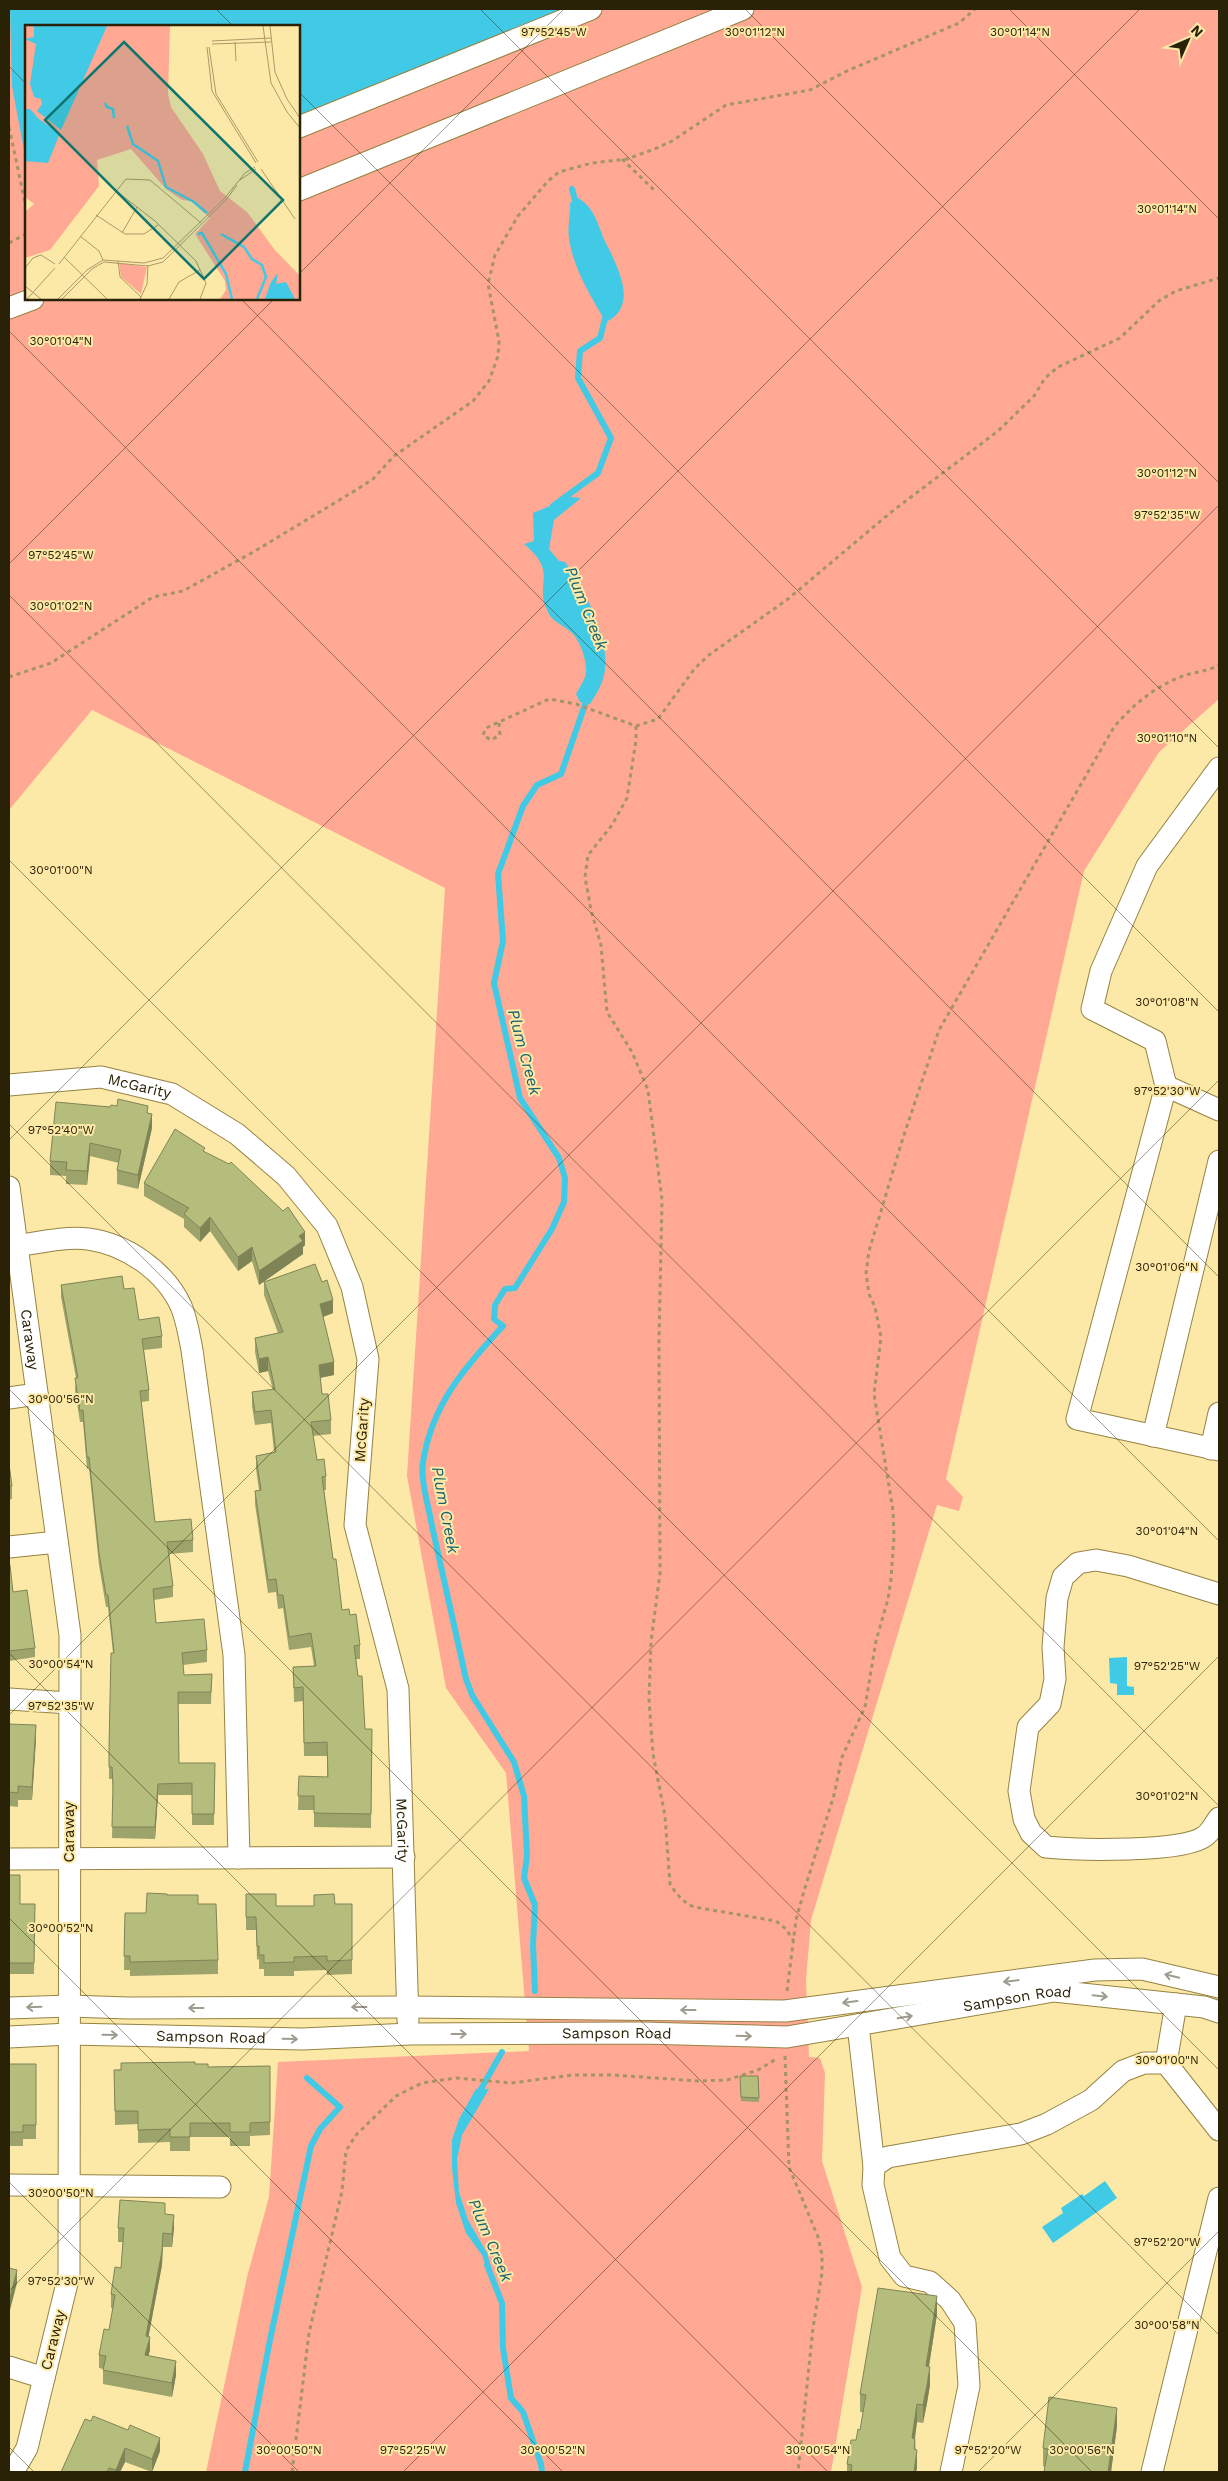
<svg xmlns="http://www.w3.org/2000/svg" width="1228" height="2481" font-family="'Work Sans',sans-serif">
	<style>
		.green { fill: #ffa893; fill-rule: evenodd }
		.water { fill: #40cae5 }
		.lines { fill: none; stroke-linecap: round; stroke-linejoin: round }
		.stream { stroke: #40cae5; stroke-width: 6 }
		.minor-casing { stroke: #958343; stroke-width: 23 }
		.path { stroke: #a49563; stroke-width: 3; stroke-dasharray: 4 4; stroke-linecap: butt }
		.minor { stroke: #fff; stroke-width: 21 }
		.wall { fill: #9ca36b }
		.shaded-wall { fill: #7f8457 }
		.building { fill: #b5bd7c; stroke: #7f8457 }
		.oneway { stroke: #9f9c8f }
		.ticks { fill: none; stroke: #2a2207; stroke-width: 1; stroke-opacity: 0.45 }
		.labels { text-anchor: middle; stroke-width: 4; stroke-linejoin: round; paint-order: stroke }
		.street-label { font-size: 15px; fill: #2a2207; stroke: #fde9a7 }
		.water-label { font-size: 16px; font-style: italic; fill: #16616f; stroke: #fde9a7 }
		.inset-river { fill: none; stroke: #40cae5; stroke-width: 2.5 }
		.inset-road { fill: none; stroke: #a99967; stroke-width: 1 }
		.view { fill: #0f766e; fill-opacity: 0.15; stroke: #0f766e; stroke-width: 2.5 }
		.inset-edge { fill: none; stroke: #2a2207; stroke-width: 2.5 }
		.ticks-label { font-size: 12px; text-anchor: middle; fill: #2a2207; stroke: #fde9a7; stroke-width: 4; stroke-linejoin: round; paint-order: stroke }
	</style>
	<rect width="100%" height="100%" fill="#fde9a7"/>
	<!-- green -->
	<path class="green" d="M9 9H1219V699L1159 752 1084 871 946 1479 963 1497 959 1511 937 1505 811 1920 806 1980 809 2057 820 2058 825 2073 822 2161 862 2287 831 2472H206L247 2277 269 2197 278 2062 529 2051 506 1773 446 1688 407 1476 445 888 92 710 9 810ZM26 26H299V299H26Z"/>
	<!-- water -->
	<path class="water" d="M10 9H570L299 116V26H26V161L12 86Z
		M578 198C598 210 598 230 608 247 619 270 638 307 606 322 591 297 573 268 569 238 567 227 571 214 570 203Z
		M571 497 581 498 554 520 549 549 559 561 565 562C584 589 609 635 605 669 604 682 597 693 590 704L580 702 576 694C579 688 585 680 586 673 587 661 581 642 572 633 563 624 552 623 547 610 534 583 559 573 524 544L534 541 533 513Z
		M1127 1657V1686L1134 1687V1695H1117V1684L1110 1683 1109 1658Z
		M476 2089H489L462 2135 457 2159 459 2192 468 2220 487 2253 492 2270 488 2272 482 2255 466 2233 456 2203 452 2168V2140L459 2119Z
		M1105 2181 1117 2198 1053 2243 1042 2227 1063 2213 1061 2208 1082 2194 1084 2196Z"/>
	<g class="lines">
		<!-- stream -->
		<path class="stream" d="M572 189 577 207
			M551 514 553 506 598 473 611 438 578 378 580 351 600 338 606 315
			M535 1991 533 1945 535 1905 524 1878 527 1856 524 1796 514 1762 472 1695 466 1679C455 1628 443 1577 432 1526 429 1508 420 1479 423 1462 432 1404 465 1367 503 1326L494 1319 495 1305 505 1289 515 1288 552 1229 564 1202 565 1178 559 1158 520 1098 494 983 503 941 498 874 523 806 537 785 561 774 588 696
			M477 2096 502 2052
			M487 2265 502 2303 503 2348 511 2398 523 2412 541 2464 542 2472
			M245 2472 270 2340 311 2146 320 2129 340 2107 307 2078"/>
		<!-- minor casing -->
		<g class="minor-casing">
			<g id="minor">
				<path d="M299 127 591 9"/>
				<path d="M299 190 743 9"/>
				<path d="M9 308 33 299"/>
				<path d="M1219 768 1147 866 1101 971 1092 1009 1155 1041 1166 1086 1077 1419 1219 1450"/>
				<path id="s1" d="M9 1085 101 1077 172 1094 237 1134 286 1176 327 1226 352 1287 368 1359 355 1525 398 1689 408 2021"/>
				<path d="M1166 1086 1219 1110"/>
				<path id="s2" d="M9 1187 70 1635 69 2275 27 2448 13 2472"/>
				<path d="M9 1247C34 1244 62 1236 88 1239 126 1244 165 1271 181 1306 187 1320 189 1335 192 1350L234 1655 239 1858"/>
				<path d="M9 1398 37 1394"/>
				<path d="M1153 1436 1219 1161"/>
				<path d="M1211 1449 1219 1413"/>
				<path d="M9 1547 57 1542"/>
				<path d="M1219 1594 1128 1566 1096 1560 1078 1563 1063 1577 1057 1598 1053 1647 1055 1679 1050 1704 1028 1727 1019 1791 1024 1819 1031 1833 1046 1847C1075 1850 1185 1853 1205 1836 1211 1832 1215 1823 1219 1818"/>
				<path d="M9 1699 69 1703"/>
				<path d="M9 1859 404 1857"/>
				<path d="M1176 2004 1166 2063 1219 2130"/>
				<path d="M9 2008 69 2006 128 2008 408 2007 785 2011 1095 1970 1142 1969 1219 1987"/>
				<path d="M858 2025 874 2166"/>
				<path id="s3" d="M9 2037 69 2034 303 2039 410 2034 642 2033 787 2037 1054 1991 1204 2007 1219 2012"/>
				<path d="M9 2185 220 2187"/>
				<path d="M9 2367 44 2378"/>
				<path d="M951 2472 969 2386 965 2323 950 2300 930 2282 904 2276 890 2258 873 2185 874 2166 888 2157 1021 2134 1047 2124 1091 2100 1123 2071 1144 2063H1166"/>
				<path d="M1152 2472 1219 2198"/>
			</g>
		</g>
		<!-- path -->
		<path class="path" d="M9 127 26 207
			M622 159 655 191
			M9 243 26 234
			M9 677 51 663 153 597 183 591 255 551 356 490 373 479 394 456 473 401 489 381 498 356 499 341 488 284 495 255 518 216 548 181 559 172 592 163 627 159 657 148 672 141 726 105 810 90 847 71 959 23 975 9
			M499 723 500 735 491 740 483 735 486 728 549 699 576 704 636 726 658 719 695 668 709 655 788 599 890 513 998 431 1034 396 1045 378 1058 367 1120 338 1160 300 1176 291 1219 278
			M636 726V740L627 798 612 825 588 855 585 877 591 910 601 945 607 1012 632 1052 648 1090 662 1200 659 1340 660 1573 651 1642 649 1700 653 1754 665 1816 670 1884C677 1895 683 1902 694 1907L776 1921 786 1929 793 1940
			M787 1991 796 1920 804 1891 834 1795 842 1757 865 1707 876 1641 888 1599 891 1579 894 1536 893 1511 874 1394 881 1337 875 1307 869 1294 866 1273 869 1251 902 1141 939 1030 1114 727C1131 707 1153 688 1178 678 1191 672 1207 672 1219 665
			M785 2056 789 2167 818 2237 822 2255V2273L813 2328 798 2472
			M292 2472 309 2333 342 2191 346 2151 356 2135 396 2096 422 2083 456 2078 511 2083 573 2075H613L698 2081 727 2080 758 2070 778 2058"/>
		<!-- minor -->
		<use href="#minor" class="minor"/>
	</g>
	<!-- wall -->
	<path class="wall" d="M117 1106 148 1113 152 1128 138 1189 117 1184V1170L119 1163 90 1156 87 1185 66 1184V1176L50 1175V1161L110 1107Z
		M205 1152 305 1245 303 1247V1254L259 1285 252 1261 238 1271 210 1231 200 1242 184 1227V1219L144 1196V1183Z
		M264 1282 333 1313 323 1317 334 1375 320 1378 322 1394 331 1420V1434L313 1436 317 1460 326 1476V1490H324L333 1559 342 1610 350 1615 360 1645V1659H356L365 1729H372L371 1828 314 1827V1810H298L299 1776 327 1777V1756H304L303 1701 294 1702 293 1667 314 1666 311 1647 289 1650 283 1608 278 1609 276 1592 268 1593 255 1504V1491L259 1490 256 1469V1456L274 1452 271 1423 255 1425 252 1406V1392L273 1390 268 1371 259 1373 255 1352V1338L278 1333 264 1295Z
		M61 1285 124 1289 139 1320 162 1336V1348L144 1350 149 1390V1401L141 1402 155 1522 193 1540V1552L169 1554 173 1586V1597L154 1600 156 1623 207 1650V1662L183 1665 184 1675 212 1674 211 1704H178L179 1763H215L214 1825H192V1795H158L155 1839 112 1838 113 1792 112 1779H109V1747L113 1653 108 1607H106L99 1565 89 1468 87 1469 83 1422H80L75 1390 76 1378 61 1297Z
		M9 1464 12 1486V1499L9 1500Z
		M9 1565 13 1592 35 1648V1657L9 1661Z
		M9 1724 36 1739 32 1800H18V1807L9 1806Z
		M9 1875 20 1904H35L34 1974H9Z
		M246 1894 276 1906H314L335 1904H352V1974L327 1975V1970L294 1971V1976H264V1969H259V1959L257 1960 256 1930H246Z
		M167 1895 198 1904 218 1960V1974L130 1976V1970H124L125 1913H146Z
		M9 2064H36V2139H23V2146H9Z
		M195 2064 208 2067 270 2066V2135L250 2136V2146H230V2137H190V2151H170V2142L138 2143V2124L115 2125 114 2070Z
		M740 2076H758L759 2102 741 2101Z
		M165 2214 174 2228 172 2247H163L162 2265 148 2337 150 2350 148 2356 176 2375 172 2397 103 2384V2369L99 2368V2355L109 2330 113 2308H111V2294L121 2268 123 2242H118V2228Z
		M937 2314 929 2367 930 2385 927 2403 923 2423 917 2422 915 2439 917 2468 916 2472H847V2464L860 2430 863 2412H860V2394Z
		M91 2421 160 2451 152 2472 125 2462 120 2472H61Z
		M1117 2426 1111 2472H1044L1045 2467 1043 2466V2448Z"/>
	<!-- shaded-wall -->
	<path class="shaded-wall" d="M152 1114V1128L138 1189V1175Z
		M90 1143V1156L87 1185V1171Z
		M210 1217V1231L200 1242V1228Z
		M305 1232V1245L303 1247V1254L259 1285V1271L299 1236Z
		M252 1247V1261L238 1271V1257Z
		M333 1300V1313L320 1318V1304Z
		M268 1357V1371L259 1373V1359Z
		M334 1362V1375L319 1378V1365Z
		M36 1725V1739L32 1800V1787Z
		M158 1784V1795L155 1839V1827Z
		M174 2215V2228L172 2247V2234Z
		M163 2233 162 2265 146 2350V2336Z
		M17 2270V2283L9 2314V2301Z
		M937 2296V2314L926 2384V2366Z
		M150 2337V2350L145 2369V2355Z
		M176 2361V2375L172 2397V2383Z
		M930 2367V2385L927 2403 923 2423V2405Z
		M917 2404V2422L912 2456V2438Z
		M1117 2408V2426L1111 2472H1108Z
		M160 2438V2451L152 2472V2459Z
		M125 2448V2462L120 2472H116V2470Z
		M917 2450V2468L916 2472H914Z"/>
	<!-- building -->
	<path class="building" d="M118 1099 148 1106 147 1113 152 1114 138 1175 117 1170 121 1150 90 1143 87 1171 66 1170 67 1162 50 1161 56 1102 110 1107 111 1105 117 1106Z
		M175 1129 205 1148 203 1151 229 1164 231 1162 283 1211 288 1207 305 1232 299 1236 303 1241 259 1271 252 1247 238 1257 210 1217 200 1228 184 1214 189 1208 144 1183Z
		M315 1264 322 1282 327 1280 333 1300 320 1304 334 1362 319 1365 322 1394H328L331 1420 311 1422 317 1460 324 1459 326 1476 322 1477 333 1559H336L342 1610 349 1609 350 1615 356 1614 360 1645 354 1646 358 1676H362L365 1729H372L371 1814 314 1813V1796H298L299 1776 328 1777 327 1742 304 1743 303 1687 294 1688 293 1667 316 1666 311 1633 289 1637 283 1595H278L276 1579 268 1580 255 1491 261 1490 256 1456 276 1452 271 1410 255 1412 252 1392 275 1389 268 1357 259 1359 255 1338 283 1332 264 1282Z
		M122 1276 124 1289 134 1288 139 1320 159 1317 162 1336 142 1339 149 1390 140 1391 155 1522 191 1519 193 1540 167 1542 173 1586 153 1589 156 1623 204 1619 207 1650 182 1653 184 1675 212 1674 211 1692H178L179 1763H215L214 1814H192V1783L158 1784 155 1827H112L113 1784 112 1767H109V1747L111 1653H114L108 1595H106L99 1553 89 1457H87L83 1410 80 1411 75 1378H78L61 1285Z
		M9 1464 12 1486H9Z
		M9 1565H10L13 1592 27 1590 35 1648 9 1651Z
		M9 1724 36 1725 32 1787 18 1786V1793L9 1792Z
		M9 1875H20V1904H35L34 1963H9Z
		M147 1893 167 1894V1895H198V1904H216L218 1960 130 1962V1956H124L125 1913H146Z
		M246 1894H276V1906H314V1895L334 1894 335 1904H352V1960L327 1961V1956L294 1957V1962L264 1963V1955H259V1946H257L256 1917H246Z
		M195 2062V2064H208V2067L270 2066V2122L250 2123V2132H230V2123H190V2137H170V2129L138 2130V2111H115L114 2070H121V2063Z
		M9 2064H36V2125H23V2132H9Z
		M740 2076H758L759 2098 741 2097Z
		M120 2200 165 2203V2214L174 2215 172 2234 163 2233 162 2251 146 2336 150 2337 145 2355 176 2361 172 2383 103 2370 106 2356 99 2355 104 2329 109 2330 115 2295 111 2294 115 2267 121 2268 124 2228H118Z
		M9 2268 17 2270 9 2301Z
		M878 2288 937 2296 926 2366 930 2367 927 2385 923 2405 917 2404 912 2438 915 2439 914 2449 917 2450 914 2472H851L852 2465 847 2464 851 2440H856L858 2429 860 2430 866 2395 860 2394Z
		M1049 2397 1117 2408 1108 2472H1044L1048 2449 1043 2448Z
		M93 2416 128 2430 130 2425 160 2438 152 2459 125 2448 116 2470 109 2468 107 2472H61L85 2419 91 2421Z"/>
	<!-- one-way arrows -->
	<defs><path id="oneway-shaft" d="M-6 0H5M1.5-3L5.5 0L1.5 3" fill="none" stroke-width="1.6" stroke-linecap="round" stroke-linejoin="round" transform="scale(1.25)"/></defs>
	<g class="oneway">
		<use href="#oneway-shaft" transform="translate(1172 1976) rotate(-166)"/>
		<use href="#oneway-shaft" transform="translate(1011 1981) rotate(173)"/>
		<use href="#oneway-shaft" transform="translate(1100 1996) rotate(6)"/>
		<use href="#oneway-shaft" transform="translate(850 2002) rotate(173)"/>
		<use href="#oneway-shaft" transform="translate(34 2007) rotate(178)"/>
		<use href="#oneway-shaft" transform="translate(359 2007) rotate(180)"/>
		<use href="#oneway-shaft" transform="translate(196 2008) rotate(180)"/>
		<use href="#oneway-shaft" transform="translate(688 2010) rotate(-180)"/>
		<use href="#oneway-shaft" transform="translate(905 2017) rotate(-10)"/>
		<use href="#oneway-shaft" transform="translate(459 2034)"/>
		<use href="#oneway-shaft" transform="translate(110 2035) rotate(1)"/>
		<use href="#oneway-shaft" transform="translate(744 2036) rotate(2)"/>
		<use href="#oneway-shaft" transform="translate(290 2039) rotate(1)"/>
	</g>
	<!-- ticks -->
	<path class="ticks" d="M216 9 233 26M480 9 1219 748M745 9 1219 483M1009 9 1219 219M9 66 26 84M299 92 1219 1012M299 274 564 9M241 299 1219 1277M9 331 1219 1541M9 564 274 299M9 595 1219 1806M9 860 1219 2070M9 1124 1219 2335M9 1140 1140 9M9 1389 1092 2472M9 1653 828 2472M9 1715 1219 505M9 1918 563 2472M9 2182 299 2472M9 2291 1219 1080M9 2447 34 2472M403 2472 1219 1656M978 2472 1219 2231"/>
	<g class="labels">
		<!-- street labels -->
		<g class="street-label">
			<text dy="5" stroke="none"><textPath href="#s1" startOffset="132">McGarity</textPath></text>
			<text dy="5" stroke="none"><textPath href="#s2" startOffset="154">Caraway</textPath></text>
			<text transform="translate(362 1430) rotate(-86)" y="5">McGarity</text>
			<text dy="5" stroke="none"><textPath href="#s1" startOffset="988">McGarity</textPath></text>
			<text transform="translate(69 1832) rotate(-90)" y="5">Caraway</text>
			<text dy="5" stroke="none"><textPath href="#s3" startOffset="1012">Sampson Road</textPath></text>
			<text dy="5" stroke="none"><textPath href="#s3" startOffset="608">Sampson Road</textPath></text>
			<text dy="5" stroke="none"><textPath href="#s3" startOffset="202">Sampson Road</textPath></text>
			<text transform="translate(53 2340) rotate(-76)" y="5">Caraway</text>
		</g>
		<!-- water labels -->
		<g class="water-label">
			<text transform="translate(587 608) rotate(68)" y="6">Plum Creek</text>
			<text transform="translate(525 1052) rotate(75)" y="6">Plum Creek</text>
			<text transform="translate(446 1510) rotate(79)" y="6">Plum Creek</text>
			<text transform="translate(491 2240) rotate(67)" y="6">Plum Creek</text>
		</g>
	</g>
	<!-- overview -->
	<g transform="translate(25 25)">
		<rect width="275" height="275" fill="#fde9a7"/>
		<path d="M0 1H145L143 69 146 82 178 129 195 166 222 187 249 224 275 251V274H195L201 265 200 256 170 209 185 193 166 176 157 175 141 164 106 124 72 135 74 161 25 225 0 233V187L9 179 0 172ZM94 238 122 242 116 269 96 252Z" fill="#ffa893"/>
		<path d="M9 1H82L36 105 12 86 17 79 16 74 9 72 5 59 11 19 0 14 9 12ZM0 84H5L15 95 35 108 23 138 0 136ZM253 248 251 259 261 257 270 274H240L246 257Z" fill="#40cae5"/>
		<path class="inset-river" d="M80 78 82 82 88 84 89 93M102 101 108 119 133 136 141 162 169 177 182 188M173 209 177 208 201 249 207 274M196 209 219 222 227 234 237 240 241 252 232 274"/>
		<path class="inset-road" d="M238 1 246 58 262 87 275 103M245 1 250 47 262 74 275 93M187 16 246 13M210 17 211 36M187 19 246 17M182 22 187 66 231 138M184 22 191 69 233 137M236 144 270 194M215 155 231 144M90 165 130 196 171 236 181 258 175 274M71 190 100 209H119L133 200M97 208 112 182M55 211 74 226 78 235M39 232 82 274M93 236 95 252 116 272M34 239 101 154 125 155 176 198M0 243 8 233 16 230 30 239M0 261 16 274M2 274 30 243M33 274 62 245 78 235 119 238 138 233 199 174 220 148 230 142M37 274 67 244 79 237 123 241 138 237 201 175 212 160M115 274 122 259 123 240M144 274 154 257 175 245"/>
		<path class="view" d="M99 17 258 175 179 254 20 95Z"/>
		<rect width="275" height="275" class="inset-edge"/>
	</g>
	<g class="ticks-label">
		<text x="554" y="36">97°52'45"W</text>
		<text x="755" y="36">30°01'12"N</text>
		<text x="1020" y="36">30°01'14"N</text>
		<text x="1167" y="213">30°01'14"N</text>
		<text x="61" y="345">30°01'04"N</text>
		<text x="1167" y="477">30°01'12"N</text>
		<text x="1167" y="519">97°52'35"W</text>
		<text x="61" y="559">97°52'45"W</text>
		<text x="61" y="610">30°01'02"N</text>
		<text x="1167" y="742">30°01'10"N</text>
		<text x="61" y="874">30°01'00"N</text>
		<text x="1167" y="1006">30°01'08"N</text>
		<text x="1167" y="1095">97°52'30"W</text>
		<text x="61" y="1134">97°52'40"W</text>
		<text x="1167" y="1271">30°01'06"N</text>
		<text x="61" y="1403">30°00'56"N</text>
		<text x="1167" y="1535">30°01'04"N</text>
		<text x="61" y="1668">30°00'54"N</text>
		<text x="1167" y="1670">97°52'25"W</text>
		<text x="61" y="1710">97°52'35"W</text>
		<text x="1167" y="1800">30°01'02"N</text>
		<text x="61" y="1932">30°00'52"N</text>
		<text x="1167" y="2064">30°01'00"N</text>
		<text x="61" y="2197">30°00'50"N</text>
		<text x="1167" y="2246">97°52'20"W</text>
		<text x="61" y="2285">97°52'30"W</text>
		<text x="1167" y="2329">30°00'58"N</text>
		<text x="289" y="2454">30°00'50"N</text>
		<text x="413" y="2454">97°52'25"W</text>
		<text x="553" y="2454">30°00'52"N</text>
		<text x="818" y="2454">30°00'54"N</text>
		<text x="988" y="2454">97°52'20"W</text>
		<text x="1082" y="2454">30°00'56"N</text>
	</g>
	<!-- border -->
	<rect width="1228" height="2481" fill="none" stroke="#2a2207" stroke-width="20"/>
	<!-- north arrow -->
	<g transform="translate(1188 40) rotate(45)" stroke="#fde9a7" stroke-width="4" paint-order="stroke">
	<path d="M0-4L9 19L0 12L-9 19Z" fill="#2a2207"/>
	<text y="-8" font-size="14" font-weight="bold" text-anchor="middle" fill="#2a2207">N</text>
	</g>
</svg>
